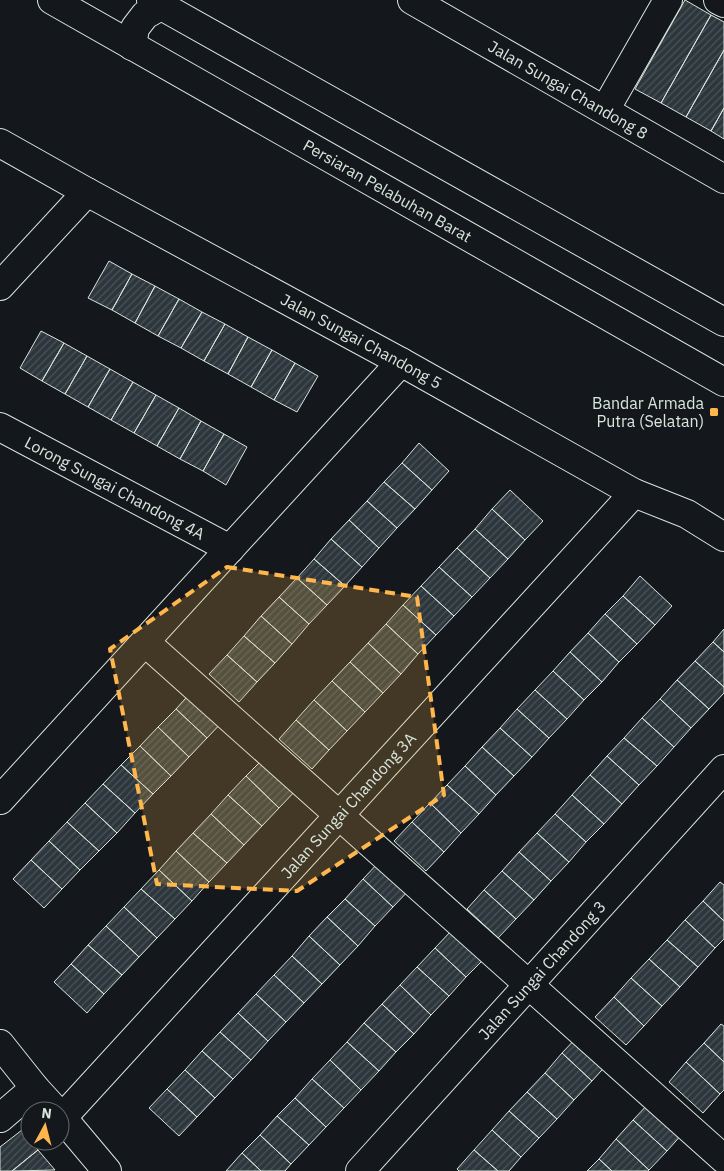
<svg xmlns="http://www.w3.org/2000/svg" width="724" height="1171" font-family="'IBM Plex Sans',sans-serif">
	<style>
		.building { fill: url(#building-hatch); stroke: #d8e6dc }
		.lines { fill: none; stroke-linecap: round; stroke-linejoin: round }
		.minor-casing { stroke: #d8e6dc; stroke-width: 30 }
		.minor { stroke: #14181c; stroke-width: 28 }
		.marked { fill: #ffb74d; fill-opacity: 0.2; stroke: #ffb74d; stroke-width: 4; stroke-dasharray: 10 6; stroke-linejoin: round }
		.poi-dot { fill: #ffb74d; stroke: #14181c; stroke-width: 2 }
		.labels { text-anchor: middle; stroke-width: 4; stroke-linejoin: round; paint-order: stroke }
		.street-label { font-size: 16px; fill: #d8e6dc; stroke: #14181c }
		.poi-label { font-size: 16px; fill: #d8e6dc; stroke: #14181c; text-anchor: end }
	</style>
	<defs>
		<pattern id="building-hatch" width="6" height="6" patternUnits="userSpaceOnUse" patternTransform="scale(1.25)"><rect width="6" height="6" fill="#2c363c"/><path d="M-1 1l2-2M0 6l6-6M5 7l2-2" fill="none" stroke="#4a5358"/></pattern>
	</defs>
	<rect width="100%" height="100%" fill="#14181c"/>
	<!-- building -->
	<path class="building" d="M685 0 711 15 661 103 635 89Z
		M711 15 724 22V50L686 117 661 103Z
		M724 50V108L711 131 686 117Z
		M724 108V139L711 131Z
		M109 261 132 274 112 310 88 298Z
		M132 274 155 286 135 323 112 310Z
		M155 286 179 299 158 336 135 323Z
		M179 299 202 312 181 348 158 336Z
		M202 312 225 324 204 361 181 348Z
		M225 324 248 337 228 374 204 361Z
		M41 331 64 343 42 381 20 368Z
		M248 337 272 350 251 387 228 374Z
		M64 343 87 356 65 394 42 381Z
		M272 350 295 363 274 400 251 387Z
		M87 356 110 369 88 407 65 394Z
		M295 363 318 376 297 412 274 400Z
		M110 369 133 382 111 420 88 407Z
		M133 382 156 395 134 433 111 420Z
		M156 395 179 408 157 446 134 433Z
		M179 408 201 421 180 459 157 446Z
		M201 421 224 434 203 471 180 459Z
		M224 434 247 447 226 485 203 471Z
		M419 443 449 471 432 490 402 463Z
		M402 463 432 490 415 509 384 482Z
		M384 482 415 509 397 528 367 501Z
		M510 490 543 521 525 540 492 509Z
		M367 501 397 528 379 548 349 520Z
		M492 509 525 540 508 559 475 529Z
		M349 520 379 548 362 567 331 539Z
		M475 529 508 559 490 578 457 548Z
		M331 539 362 567 345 586 314 559Z
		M457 548 490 578 472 597 439 567Z
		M314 559 345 586 327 605 297 578Z
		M439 567 472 597 454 616 421 586Z
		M640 576 672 606 655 625 623 596Z
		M297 578 327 605 309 624 279 597Z
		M421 586 454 616 436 635 403 605Z
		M623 596 655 625 637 644 605 614Z
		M279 597 309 624 292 644 261 616Z
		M403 605 436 635 418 654 386 624Z
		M605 614 637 644 619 662 588 633Z
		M261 616 292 644 275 663 244 636Z
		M386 624 418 654 401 674 368 643Z
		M724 629V652L713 642Z
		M588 633 619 662 602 682 570 652Z
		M244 636 275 663 257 682 227 655Z
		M713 642 724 652V687L695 661Z
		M368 643 401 674 383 693 350 662Z
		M570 652 602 682 584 700 553 671Z
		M227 655 257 682 239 702 209 674Z
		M695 661 724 687V693L709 709 677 680Z
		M350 662 383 693 365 712 332 681Z
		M553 671 584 700 567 719 535 690Z
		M677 680 709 709 691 728 660 699Z
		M332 681 365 712 347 731 314 700Z
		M194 689 225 719 207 738 176 709Z
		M535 690 567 719 549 738 517 709Z
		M660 699 691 728 674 747 642 718Z
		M314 700 347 731 329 750 296 720Z
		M176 709 207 738 189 757 158 727Z
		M517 709 549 738 532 757 500 728Z
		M642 718 674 747 657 766 624 738Z
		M296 720 329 750 312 769 279 739Z
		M158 727 189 757 171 776 140 746Z
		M500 728 532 757 514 776 482 747Z
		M624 738 657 766 639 785 607 756Z
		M140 746 171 776 153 794 121 765Z
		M482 747 514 776 496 795 465 766Z
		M607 756 639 785 622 804 590 775Z
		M264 758 297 789 279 808 246 776Z
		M121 765 153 794 135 813 103 784Z
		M465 766 496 795 479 814 447 785Z
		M590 775 622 804 604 824 572 795Z
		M246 776 279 808 262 826 228 795Z
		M103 784 135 813 117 833 85 803Z
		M447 785 479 814 461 833 430 803Z
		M228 795 262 826 244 845 211 814Z
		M572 795 604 824 586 842 555 814Z
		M85 803 117 833 99 851 67 822Z
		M430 803 461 833 444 852 412 822Z
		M211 814 244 845 227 863 193 833Z
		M555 814 586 842 569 862 537 833Z
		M67 822 99 851 80 870 49 841Z
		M412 822 444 852 426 871 394 841Z
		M193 833 227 863 209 882 176 851Z
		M537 833 569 862 551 881 519 852Z
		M49 841 80 870 62 889 31 860Z
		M176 851 209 882 192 901 159 870Z
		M519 852 551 881 534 900 502 871Z
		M31 860 62 889 44 908 13 879Z
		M381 860 411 888 393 907 363 879Z
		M159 870 192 901 175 919 141 889Z
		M502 871 534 900 516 919 484 890Z
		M363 879 393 907 375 926 345 899Z
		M720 882 724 885V921L703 901Z
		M141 889 175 919 157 938 124 907Z
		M484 890 516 919 498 938 467 909Z
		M345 899 375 926 358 946 327 917Z
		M703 901 724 921V939L715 948 685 920Z
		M124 907 157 938 139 957 106 926Z
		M327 917 358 946 340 965 309 936Z
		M685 920 715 948 698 967 667 940Z
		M106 926 139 957 122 975 88 945Z
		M452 930 484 959 466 977 435 948Z
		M309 936 340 965 322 984 292 956Z
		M667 940 698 967 680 987 649 959Z
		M88 945 122 975 104 994 71 964Z
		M435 948 466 977 449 996 417 967Z
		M292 956 322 984 304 1003 274 975Z
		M649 959 680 987 662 1006 631 978Z
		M71 964 104 994 87 1013 54 982Z
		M417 967 449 996 431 1015 400 985Z
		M274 975 304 1003 286 1022 256 994Z
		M631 978 662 1006 644 1026 614 997Z
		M400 985 431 1015 414 1034 382 1004Z
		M256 994 286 1022 268 1041 238 1013Z
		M614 997 644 1026 626 1045 595 1017Z
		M382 1004 414 1034 396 1052 364 1023Z
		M238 1013 268 1041 251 1060 220 1032Z
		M364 1023 396 1052 379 1071 347 1042Z
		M721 1024 724 1026V1062L704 1043Z
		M220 1032 251 1060 233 1079 202 1051Z
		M580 1034 610 1061 592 1081 562 1053Z
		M347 1042 379 1071 361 1090 330 1060Z
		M704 1043 724 1062V1090L720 1094 686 1062Z
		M202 1051 233 1079 215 1098 185 1070Z
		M562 1053 592 1081 574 1100 545 1073Z
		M330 1060 361 1090 344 1108 312 1079Z
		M686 1062 720 1094 703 1113 669 1082Z
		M185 1070 215 1098 197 1117 167 1089Z
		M545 1073 574 1100 557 1119 527 1092Z
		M312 1079 344 1108 326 1127 295 1098Z
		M167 1089 197 1117 179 1136 149 1108Z
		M527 1092 557 1119 539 1138 509 1111Z
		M295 1098 326 1127 309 1145 277 1116Z
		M651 1101 684 1132 667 1151 633 1120Z
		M509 1111 539 1138 521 1157 492 1130Z
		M277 1116 309 1145 291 1164 260 1135Z
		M633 1120 667 1151 649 1170 616 1139Z
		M22 1130 38 1150 12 1171H0V1147Z
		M492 1130 521 1157 509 1171H498L474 1150Z
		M260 1135 291 1164 285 1171H261L242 1153Z
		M616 1139 649 1170 648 1171H612L599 1159Z
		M38 1150 55 1170 12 1171Z
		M474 1150 498 1171H459L457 1169Z
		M242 1153 261 1171H226Z
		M599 1159 612 1171H587Z"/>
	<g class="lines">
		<!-- minor casing -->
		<g class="minor-casing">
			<g id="minor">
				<path id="s1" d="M52 0 724 382"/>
				<path d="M151 0 724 322"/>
				<path id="s2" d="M412 0 724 179"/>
				<path d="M718 0 724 3"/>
				<path d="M132 46 135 28 145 15 161 6"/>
				<path d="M605 110 668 0"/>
				<path id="s3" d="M0 143 87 192 401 362 634 493 687 514 724 537"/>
				<path d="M0 286 87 192"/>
				<path id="s4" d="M0 427 230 549"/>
				<path d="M145 642 724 1159"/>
				<path d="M0 800 401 362"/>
				<path d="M0 1044 35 1088 56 1111"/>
				<path d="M60 1115 107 1171"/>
				<path d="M0 1118 35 1088"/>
				<path id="s5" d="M62 1118 634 493"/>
				<path id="s6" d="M360 1171 724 769"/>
			</g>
		</g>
		<!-- minor -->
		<use href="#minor" class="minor"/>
	</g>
	<!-- marked area -->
	<path class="marked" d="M227 567 417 597 444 795 297 891 157 884 110 649Z"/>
	<!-- markers -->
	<rect class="poi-dot" x="709" y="407" width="10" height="10" rx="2.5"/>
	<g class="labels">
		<!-- street labels -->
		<g class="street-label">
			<text dy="6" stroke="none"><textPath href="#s2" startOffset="180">Jalan Sungai Chandong 8</textPath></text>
			<text dy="6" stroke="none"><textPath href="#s1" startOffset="386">Persiaran Pelabuhan Barat</textPath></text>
			<text dy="6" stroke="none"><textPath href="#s3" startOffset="412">Jalan Sungai Chandong 5</textPath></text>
			<text dy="6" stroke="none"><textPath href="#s4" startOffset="130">Lorong Sungai Chandong 4A</textPath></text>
			<text dy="6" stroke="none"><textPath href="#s5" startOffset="424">Jalan Sungai Chandong 3A</textPath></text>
			<text dy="6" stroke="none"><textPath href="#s6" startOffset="271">Jalan Sungai Chandong 3</textPath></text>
		</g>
		<!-- poi labels -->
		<g class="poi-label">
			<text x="704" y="409">Bandar Armada<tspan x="704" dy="18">Putra (Selatan)</tspan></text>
		</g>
	</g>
	<!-- north arrow -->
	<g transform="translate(45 1126) rotate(7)"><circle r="24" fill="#14181c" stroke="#626a69"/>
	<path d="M0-4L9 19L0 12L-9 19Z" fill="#ffb74d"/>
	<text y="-8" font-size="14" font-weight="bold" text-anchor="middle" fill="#d8e6dc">N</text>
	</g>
</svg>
